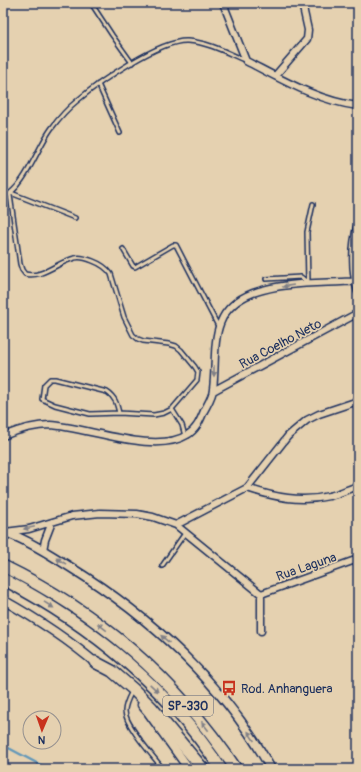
<svg xmlns="http://www.w3.org/2000/svg" width="361" height="772" font-family="Pangolin,sans-serif">
	<style>
		.lines { fill: none; stroke-linecap: round; stroke-linejoin: round }
		.stream { stroke: #6498b9; stroke-width: 2.5 }
		.service-casing { stroke: #1b2f5e; stroke-width: 6 }
		.minor-casing { stroke: #1b2f5e; stroke-width: 9 }
		.secondary-casing { stroke: #1b2f5e; stroke-width: 11 }
		.motorway-casing { stroke: #1b2f5e; stroke-width: 14 }
		.service { stroke: #e5d1b0; stroke-width: 3 }
		.minor { stroke: #e5d1b0; stroke-width: 6 }
		.secondary { stroke: #e5d1b0; stroke-width: 8 }
		.motorway { stroke: #e5d1b0; stroke-width: 11 }
		.oneway { fill: #808087 }
		.labels { text-anchor: middle; stroke-width: 3.5; stroke-linejoin: round; paint-order: stroke }
		.shield { fill: #e5d1b0; stroke: #586077; stroke-width: 1 }
		.shield-label { font-size: 12px; font-weight: bold; fill: #1b2f5e }
		.street-label { font-size: 13px; fill: #1b2f5e; stroke: #e5d1b0 }
		.poi-label { font-size: 13px; fill: #1b2f5e; stroke: #e5d1b0; text-anchor: start }
	</style>
	<rect width="100%" height="100%" fill="#e5d1b0"/>
	<filter id="ink" filterUnits="userSpaceOnUse"><feTurbulence type="fractalNoise" baseFrequency=".025" numOctaves="2"/><feDisplacementMap in="SourceGraphic" scale="8" xChannelSelector="R" yChannelSelector="G"/><feConvolveMatrix kernelMatrix="1 2 1 2 8 2 1 2 1" color-interpolation-filters="sRGB"/></filter>
	<g filter="url(#ink)">
		<g class="lines">
			<!-- stream -->
			<path class="stream" d="M3 745 48 769"/>
			<!-- service casing -->
			<g class="service-casing">
				<path id="service" d="M91 3 112 35 132 63
					M98 84 120 133
					M11 193 75 218
					M10 195 20 264 22 270 25 274C42 279 59 261 75 258 81 256 88 259 93 261 101 264 106 267 111 274L124 317 133 335 138 339 143 341 169 344 176 346 181 350 195 367 198 372 197 380 172 409 164 413 154 415 119 413 90 414 55 405 42 399 44 385 50 379H55L107 392C115 397 117 404 119 413
					M3 198C26 186 36 150 51 129 59 118 68 108 78 100 99 82 160 40 187 41 207 42 226 52 244 60
					M123 249 133 266 135 267 173 245H176L218 326
					M266 279 301 277 307 282
					M308 283 307 232 313 204
					M172 409 182 425 185 436
					M162 566 185 533
					M131 693C128 699 125 705 125 711 125 725 154 757 163 769"/>
			</g>
			<!-- minor casing -->
			<g class="minor-casing">
				<path id="minor" d="M223 3 246 61C281 79 318 101 358 106
					M275 76 307 39 308 30 302 3
					M358 223C352 246 351 269 358 292
					M213 391 358 313
					M3 436C18 430 34 425 50 425 87 427 155 455 187 435 196 430 200 421 204 411 207 405 213 396 213 389 218 351 206 311 253 293 286 281 323 284 358 281
					M247 488C274 497 301 503 329 496 339 494 348 489 358 486
					M176 525 261 594V631
					M5 532 29 529 72 516 100 513 137 514 153 517 176 525 247 488 288 436 307 420 319 414 358 401
					M43 550 45 540 52 522
					M261 594 358 559"/>
			</g>
			<!-- secondary casing -->
			<g class="secondary-casing">
				<path id="secondary" d="M3 531C27 540 48 553 70 567 151 617 225 685 271 769
					M3 600C37 619 69 640 98 665
					M142 705 148 712 189 769"/>
			</g>
			<!-- motorway casing -->
			<g class="motorway-casing">
				<path id="motorway" d="M3 566C98 612 177 681 236 769
					M3 579C89 624 167 687 221 769
					M95 662 112 671 133 689 152 708 203 769"/>
			</g>
			<!-- service -->
			<use href="#service" class="service"/>
			<!-- minor -->
			<use href="#minor" class="minor"/>
			<!-- secondary -->
			<use href="#secondary" class="secondary"/>
			<!-- motorway -->
			<use href="#motorway" class="motorway"/>
		</g>
		<!-- one-way arrows -->
		<defs><path id="oneway-solid" d="M-6-.8H1V-3.2L6.5 0L1 3.2V.8H-6Z"/></defs>
		<g class="oneway">
			<use href="#oneway-solid" transform="translate(288 286) rotate(171)"/>
			<use href="#oneway-solid" transform="translate(214 371) rotate(90)"/>
			<use href="#oneway-solid" transform="translate(29 528) rotate(168)"/>
			<use href="#oneway-solid" transform="translate(61 561) rotate(-148)"/>
			<use href="#oneway-solid" transform="translate(49 605) rotate(32)"/>
			<use href="#oneway-solid" transform="translate(102 627) rotate(-143)"/>
			<use href="#oneway-solid" transform="translate(165 639) rotate(-139)"/>
			<use href="#oneway-solid" transform="translate(154 688) rotate(44)"/>
			<use href="#oneway-solid" transform="translate(205 726) rotate(-127)"/>
			<use href="#oneway-solid" transform="translate(251 736) rotate(-124)"/>
		</g>
	</g>
	<!-- icons -->
	<defs>
		<g id="bus-bare" transform="scale(1.2)"><path d="M-5-6H5V4H4V6H2V4H-2V6H-4V4H-5ZM-3.5-4V0h7V-4ZM-3.5 1.2v1.5H-2V1.2ZM2 1.2v1.5H3.5V1.2Z" fill="#c8321e" stroke="#e5d1b0" stroke-width="2.5" paint-order="stroke"/></g>
	</defs>
	<g fill-rule="evenodd">
		<use href="#bus-bare" x="229" y="688"/>
	</g>
	<g class="labels">
		<!-- shield labels -->
		<rect class="shield" x="163" y="696" width="50" height="20" rx="3"/>
		<g class="shield-label">
			<text x="188" y="710">SP-330</text>
		</g>
		<!-- street labels -->
		<g class="street-label">
			<text transform="translate(280 343) rotate(-28)" y="5">Rua Coelho Neto</text>
			<text transform="translate(306 566) rotate(-19)" y="5">Rua Laguna</text>
		</g>
		<!-- poi labels -->
		<g class="poi-label">
			<text x="241" y="693">Rod. Anhanguera</text>
		</g>
	</g>
	<!-- margin -->
	<rect width="361" height="772" fill="none" stroke="#e5d1b0" stroke-width="16"/>
	<rect x="8" y="8" width="345" height="756" fill="none" stroke="#1b2f5e" stroke-width="1.5" filter="url(#ink)"/>
	<!-- north arrow -->
	<g transform="translate(42 730) rotate(182)"><circle r="19" fill="#e5d1b0" stroke="#94908f"/>
	<path d="M0-3L7 15L0 10L-7 15Z" fill="#c8321e"/>
	<text y="-6" font-size="11" font-weight="bold" text-anchor="middle" fill="#1b2f5e">N</text>
	</g>
</svg>
